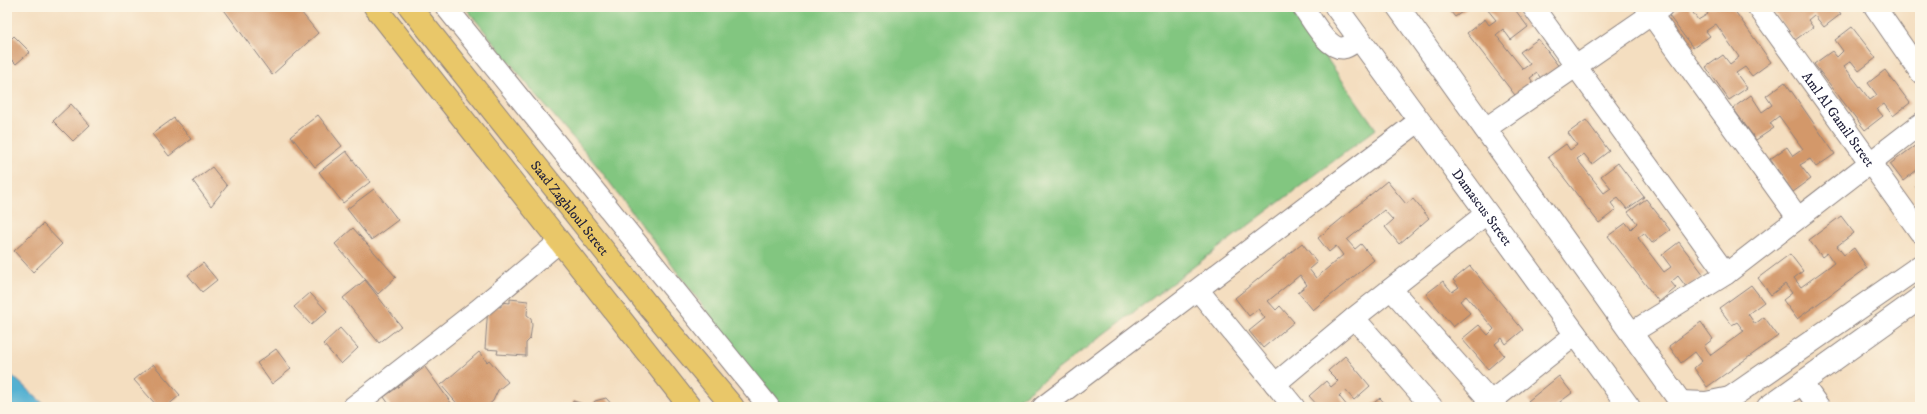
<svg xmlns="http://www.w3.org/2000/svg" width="1927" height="414" font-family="'IM FELL DW Pica',serif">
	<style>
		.green { fill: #82c680; stroke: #52745e }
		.water { fill: #53b0d1; stroke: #3a6986 }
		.building { fill: #d3986b }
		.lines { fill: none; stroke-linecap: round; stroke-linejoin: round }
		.minor-casing { stroke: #8b807e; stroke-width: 23 }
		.tertiary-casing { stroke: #8b807e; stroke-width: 24 }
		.primary-casing { stroke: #8b807e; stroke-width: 24 }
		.minor { stroke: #fff; stroke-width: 21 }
		.tertiary { stroke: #fff; stroke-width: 22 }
		.primary { stroke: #e9c769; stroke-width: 22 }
		.labels { text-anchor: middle; stroke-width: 3.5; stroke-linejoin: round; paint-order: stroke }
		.street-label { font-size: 14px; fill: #22223b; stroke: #fcf5e5 }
	</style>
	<rect width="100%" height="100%" fill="#fcf5e5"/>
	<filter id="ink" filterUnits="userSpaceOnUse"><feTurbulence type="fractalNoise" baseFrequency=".025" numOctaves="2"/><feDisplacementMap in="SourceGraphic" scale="8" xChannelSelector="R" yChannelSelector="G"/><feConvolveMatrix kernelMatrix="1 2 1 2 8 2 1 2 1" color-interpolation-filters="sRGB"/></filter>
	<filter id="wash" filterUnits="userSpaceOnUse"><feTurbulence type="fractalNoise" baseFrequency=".012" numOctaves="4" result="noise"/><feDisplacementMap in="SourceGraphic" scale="16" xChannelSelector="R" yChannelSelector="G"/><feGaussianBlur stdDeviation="0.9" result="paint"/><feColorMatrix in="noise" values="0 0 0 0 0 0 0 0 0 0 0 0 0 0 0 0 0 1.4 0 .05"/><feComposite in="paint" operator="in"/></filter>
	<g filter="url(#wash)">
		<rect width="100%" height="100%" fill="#f4dec0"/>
		<!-- green -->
		<path class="green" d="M465 7H1291L1376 129 1008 407H779L598 167 536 95Z"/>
		<!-- water -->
		<path class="water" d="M7 371 47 407H7Z"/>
		<g id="blocks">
			<!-- building -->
			<path class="building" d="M222 7H297L318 33 272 75Z
				M1447 7H1469L1455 17Z
				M1490 7H1513L1528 27 1511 40 1503 29 1496 35 1523 69 1530 64 1520 52 1538 39 1563 72 1546 85 1537 73 1530 78 1535 85 1518 99 1467 33 1485 19 1489 25 1496 20 1487 9Z
				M1682 7H1689L1698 20 1708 14 1704 7H1732L1771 62 1752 76 1745 67 1736 73 1747 88 1729 100 1706 67 1723 55 1730 64 1739 57 1716 24 1706 31 1710 36 1693 48 1669 16Z
				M1770 7H1798L1800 11 1805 7H1836L1841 14 1824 27 1814 15 1808 20 1813 27 1795 40Z
				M1852 27 1876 58 1859 71 1851 61 1844 66 1870 100 1877 95 1868 83 1885 70 1910 103 1893 116 1884 104 1877 109 1883 116 1865 130 1814 64 1832 51 1837 57 1843 51 1835 40Z
				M14 36 30 52 16 64 7 55V43Z
				M1785 82 1835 154 1816 167 1810 159 1800 165 1811 179 1793 192 1770 159 1787 147 1793 156 1803 149 1779 116 1770 123 1774 128 1756 140 1733 108 1751 95 1762 112 1772 105 1766 96Z
				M71 104 90 125 73 141 53 121Z
				M318 115 342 146 315 167 291 136Z
				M174 118 191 139 169 156 152 134Z
				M1586 120 1609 151 1592 164 1584 154 1577 159 1604 193 1611 188 1601 176 1618 163 1644 197 1627 209 1618 198 1611 203 1616 210 1599 223 1548 157 1566 144 1570 150 1577 145 1568 133Z
				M1920 142V175L1917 170 1903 181 1890 164Z
				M346 151 370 182 343 203 319 172Z
				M212 167 227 186 211 206 193 181Z
				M1387 181 1406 204 1413 199 1429 218 1399 244 1385 227 1393 220 1384 210 1347 240 1355 249 1361 244 1374 260 1313 310 1298 292 1307 285 1300 275 1268 301 1276 310 1280 306 1294 322 1263 348 1249 331 1265 318 1258 309 1249 316 1235 298 1302 243 1317 262 1309 269 1316 278 1343 255 1336 246 1329 252 1318 238Z
				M1920 182V193L1915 186Z
				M374 189 398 220 371 240 347 209Z
				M1646 199 1670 230 1652 243 1644 233 1638 238 1664 272 1671 267 1662 255 1679 242 1704 275 1687 288 1678 276 1671 282 1676 288 1659 302 1608 236 1626 223 1631 229 1637 223 1628 212Z
				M1841 216 1854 233 1837 246 1844 255 1854 248 1867 268 1797 319 1783 300 1792 293 1785 284 1771 295 1758 278 1790 254 1803 271 1794 278 1801 287 1834 263 1827 253 1822 257 1809 240Z
				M43 224 62 244 33 272 14 251Z
				M353 228 396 277 378 294 335 244Z
				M203 263 217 280 202 292 188 275Z
				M1470 266 1523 330 1506 344 1502 338 1495 344 1504 355 1488 369 1462 339 1479 325 1488 335 1494 329 1466 296 1460 301 1470 313 1453 327 1426 294 1443 281 1452 292 1459 287 1453 280Z
				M365 280 401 326 379 343 343 298Z
				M1751 285 1764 302 1748 314 1755 324 1764 317 1778 336 1707 387 1694 368 1702 361 1695 352 1681 363 1669 346 1701 322 1713 339 1704 346 1711 355 1744 331 1737 322 1732 325 1719 308Z
				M310 293 327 311 311 325 294 307Z
				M510 299 528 301 527 315 531 318 532 325 530 339 526 343V356L497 354 498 350 485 349 488 306 501 307V302L510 303Z
				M340 328 358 348 341 364 323 344Z
				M276 349 291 369 272 384 257 363Z
				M479 352 487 362 489 360 508 382 498 390 493 401 487 406 460 407 441 385Z
				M1345 356 1370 386 1354 400 1345 390 1339 396 1348 407H1319L1309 396 1326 381 1331 387 1338 381 1328 371Z
				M153 364 180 395 166 407H158L134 380Z
				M425 367 454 407H391L384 397Z
				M1559 376 1572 393 1556 405 1557 407H1533L1528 401Z
				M606 398 614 407H572L573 401 591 406 595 401Z
				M1380 398 1388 407H1369Z"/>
		</g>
	</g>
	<g filter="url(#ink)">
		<use href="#blocks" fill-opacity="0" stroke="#8b807e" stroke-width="1"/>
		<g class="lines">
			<!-- minor casing -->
			<g class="minor-casing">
				<g id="minor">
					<path d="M446 7 769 407"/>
					<path d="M1303 7C1311 18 1327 49 1343 48 1349 47 1354 42 1359 39"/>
					<path d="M1533 7 1726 274"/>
					<path d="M1646 7 1798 218"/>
					<path id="s1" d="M1758 7 1920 232"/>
					<path d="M1875 7 1920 72"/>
					<path d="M1485 129 1662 7"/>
					<path d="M1391 289 1491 402"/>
					<path d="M1198 290 1294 407"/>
					<path d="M1354 318 1432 407"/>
					<path d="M1631 333 1726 274 1920 124"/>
					<path d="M1802 383 1819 407"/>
					<path d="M1275 384 1354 318 1487 213"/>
					<path d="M353 407 479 309 559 242"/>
					<path d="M1043 407 1419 121"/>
					<path d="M1484 407 1576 334"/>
				</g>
			</g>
			<!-- tertiary casing -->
			<g class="tertiary-casing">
				<g id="tertiary">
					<path id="s2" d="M1336 7 1629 407"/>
					<path d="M1398 7 1684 407"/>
					<path d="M1680 402 1706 403 1730 398"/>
					<path d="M1723 407 1730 398 1920 266"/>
					<path d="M1768 407 1920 298"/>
				</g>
			</g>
			<!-- primary casing -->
			<g class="primary-casing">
				<g id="primary">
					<path d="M375 7 690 407"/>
					<path id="s3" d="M410 7 650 308 733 407"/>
				</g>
			</g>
			<!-- minor -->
			<use href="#minor" class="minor"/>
			<!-- tertiary -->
			<use href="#tertiary" class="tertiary"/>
			<!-- primary -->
			<use href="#primary" class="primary"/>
		</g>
	</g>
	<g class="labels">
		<!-- street labels -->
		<g class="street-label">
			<text dy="5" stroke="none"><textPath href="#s1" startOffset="138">Aml Al Gamil Street</textPath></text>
			<text dy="5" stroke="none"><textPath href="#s2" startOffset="248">Damascus Street</textPath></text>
			<text dy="5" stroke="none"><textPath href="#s3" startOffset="257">Saad Zaghloul Street</textPath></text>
		</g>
	</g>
	<!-- margin -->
	<rect width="1927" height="414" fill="none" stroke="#fcf5e5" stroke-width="24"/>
</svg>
